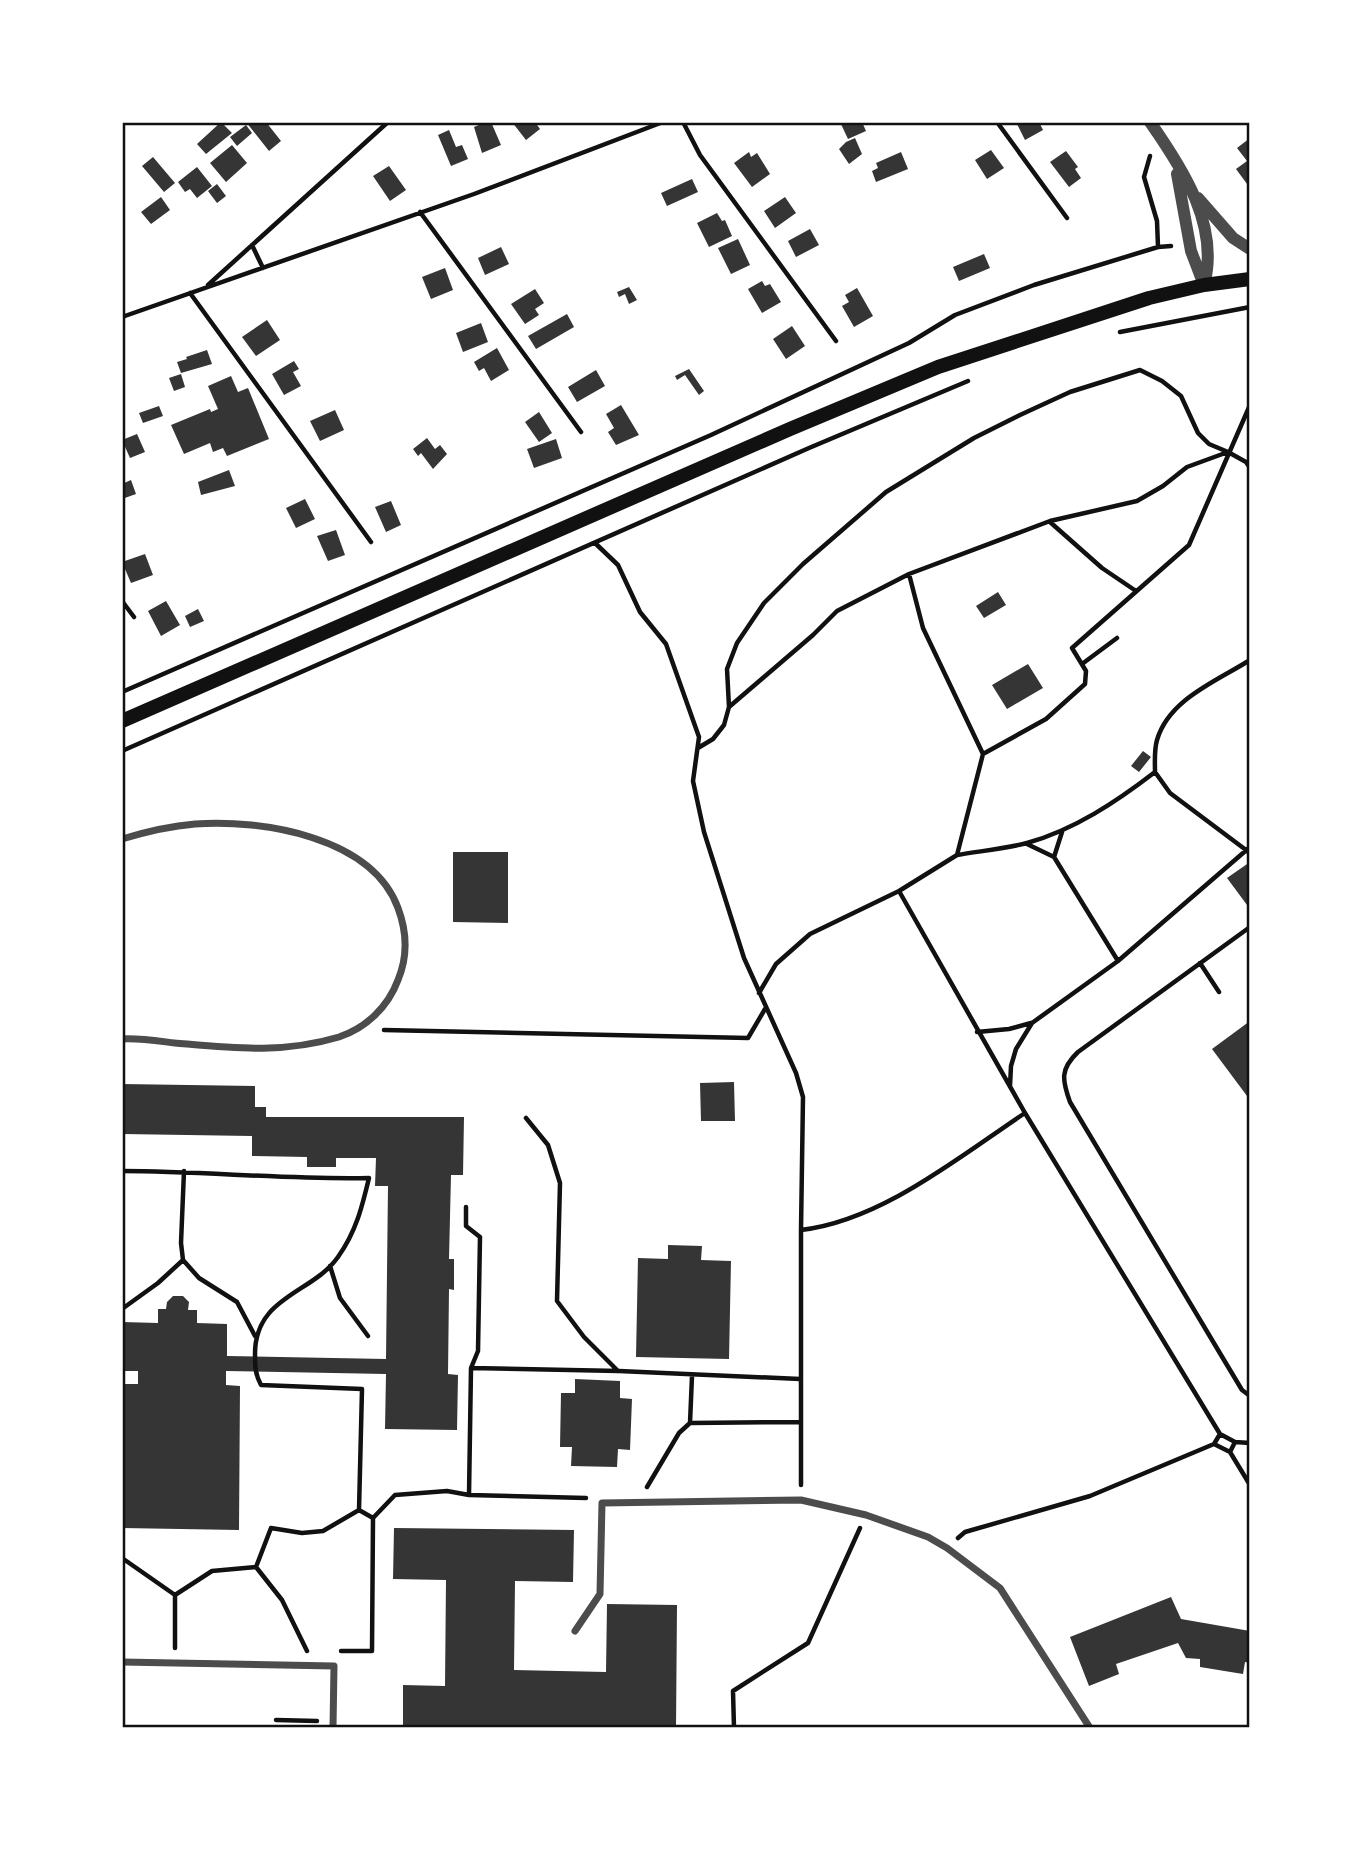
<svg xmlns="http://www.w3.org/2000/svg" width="1372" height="1850" font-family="'Nunito Sans',sans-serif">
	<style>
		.building { fill: #353535 }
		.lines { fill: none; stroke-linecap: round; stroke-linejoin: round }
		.path { stroke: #111; stroke-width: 4.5 }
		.minor { stroke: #4c4c4c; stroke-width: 7 }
		.tertiary { stroke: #4c4c4c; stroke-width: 12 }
		.secondary { stroke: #111; stroke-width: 14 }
		.neatline { fill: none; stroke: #111; stroke-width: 2.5 }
	</style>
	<rect width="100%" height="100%" fill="#fff"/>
	<!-- building -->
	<path class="building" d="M221 122 232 133 206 154 197 144Z
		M246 122H266L281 141 269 151Z
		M486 122H491L501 145 482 153 474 127Z
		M512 122H535L540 129 526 140Z
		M840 122H862L866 131 848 139Z
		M1016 122H1039L1043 130 1025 140Z
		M246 125 252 133 237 146 230 137Z
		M449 130 456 147 462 145 468 159 451 166 438 135Z
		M855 138 862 154 849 164 839 149 846 142Z
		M1250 138V188L1236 169 1247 161 1237 148Z
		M232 145 247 163 226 182 210 163Z
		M991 150 1004 168 987 179 975 160Z
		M1066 151 1078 167 1075 169 1081 178 1069 187 1050 162Z
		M749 152 751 157 757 153 770 174 752 187 734 163Z
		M901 152 908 169 876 182 872 171 878 168 876 163Z
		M153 157 175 183 164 192 142 166Z
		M389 166 406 190 390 201 373 176Z
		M197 167 212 186 197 198 190 189 185 192 178 182Z
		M692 179 698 192 667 206 661 193Z
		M217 184 226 196 217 203 208 191Z
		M161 197 170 210 151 224 141 212Z
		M785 197 796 213 775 228 764 211Z
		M717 213 722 221 725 220 732 236 709 247 697 223Z
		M810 229 819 245 796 257 788 241Z
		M738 239 750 265 731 274 718 248Z
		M501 247 509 264 485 275 478 258Z
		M984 254 990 268 959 281 953 267Z
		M445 268 453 290 431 299 422 277Z
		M762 281 765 286 770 284 781 302 762 313 748 289Z
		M629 287 637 300 629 304 625 294 619 297 617 292Z
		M857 288 873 316 854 327 842 306 849 302 845 295Z
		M535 289 544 303 535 309 539 315 525 324 511 304Z
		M567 314 574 327 536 349 528 336Z
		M267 320 280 340 256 356 242 337Z
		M481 323 488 342 463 352 456 333Z
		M792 326 805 346 786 359 773 339Z
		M497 348 509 370 491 381 484 368 479 371 474 362Z
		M207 350 212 364 181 373 177 362 187 359 186 357Z
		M294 361 299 369 293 372 301 386 284 395 272 374Z
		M689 369 704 391 699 395 685 375 677 380 675 376Z
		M596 370 605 386 577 402 568 387Z
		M181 374 185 387 174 391 169 378Z
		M231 376 238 392 248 388 269 439 227 456 223 448 213 452 210 443 184 454 171 425 210 409 211 412 218 409 208 386Z
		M621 405 639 435 616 445 608 432 614 428 606 414Z
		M159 406 163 416 143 423 139 413Z
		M335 410 344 430 320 441 310 421Z
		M539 412 552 433 539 442 525 422Z
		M137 434 145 452 130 458 122 440Z
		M427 438 435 449 440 445 447 454 433 469 421 453 418 456 413 449Z
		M556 439 562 458 534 468 527 449Z
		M229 470 235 486 201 495 198 482Z
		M131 480 136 494 122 499V484Z
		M305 499 315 519 296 528 286 508Z
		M391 501 401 525 386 532 375 507Z
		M336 530 345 555 328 561 317 536Z
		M145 554 153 575 131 583 122 562Z
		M998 592 1006 605 984 618 976 606Z
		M166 601 180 625 161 636 148 611Z
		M198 609 204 621 190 627 185 616Z
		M1028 664 1043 688 1007 709 992 685Z
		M1143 751 1151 757 1139 772 1131 766Z
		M453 852H508V923L453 922Z
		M1250 862V909L1227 878Z
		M1250 1021V1100L1212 1049Z
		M734 1082 735 1121H701L700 1083Z
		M122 1084 255 1086V1107H266V1117H464L463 1175H451L449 1259H454V1290L449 1289 448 1374 458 1375 457 1430 385 1429 386 1374 226 1371V1385L240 1386 239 1530 122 1528V1384H138V1371H122V1322L158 1323V1309H166L167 1302 173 1296H183L189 1302 188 1310H197V1323L227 1324V1356L386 1359 388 1186H375L376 1158H336V1167H307V1157L252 1156V1136L122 1134Z
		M668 1245 702 1246 701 1260 731 1261 729 1359 636 1357 638 1258 668 1259Z
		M575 1379 620 1381V1398L632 1399 630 1450 618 1449 617 1467 571 1466 572 1447H560L561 1393H575Z
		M394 1528 574 1530 573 1582 515 1581 514 1670 606 1672 607 1604 677 1605 676 1728H403V1685L445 1686 446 1580 393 1579Z
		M1171 1597 1181 1619 1250 1631V1663L1245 1662 1243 1674 1200 1667V1659L1186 1658 1178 1643 1116 1664 1119 1674 1089 1686 1070 1637Z"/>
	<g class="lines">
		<!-- path -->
		<path class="path" d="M683 122 700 155 836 341
			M997 122 1067 218
			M1150 156 1144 177 1157 221 1158 247
			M420 212 581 432
			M252 245 263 268
			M208 285 388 122
			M190 293 371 542
			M122 317 474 194 663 122
			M1120 332 1250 307
			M1228 452 1246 462 1250 468
			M1050 522 1102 568 1136 591
			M595 543 618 565 640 612 666 644 699 737 693 781 704 832 744 958 796 1073 803 1097 801 1230V1485
			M122 601 134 617
			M1082 664 1117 638
			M122 692 711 435 909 343 955 315 1034 285 1158 247 1171 246
			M698 748 713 739 724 725 729 707 727 669 737 643 764 603 803 564 886 492 974 438 1020 415 1070 392 1140 370 1162 381 1181 396 1198 433 1209 444 1228 452 1187 467 1163 486 1137 501 1050 521 909 574 837 611 813 635 729 707
			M122 751 809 448 968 381
			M983 754 1046 719 1085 684 1086 671 1072 648 1189 545 1250 405
			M1155 772C1155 762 1154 750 1157 740 1169 699 1217 681 1250 660
			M1062 832 1054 857 1118 961
			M1027 844 1054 857
			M957 855C980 851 1004 849 1027 843 1074 830 1116 802 1155 772L1170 793 1250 853
			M899 891 1025 1113 1220 1434 1214 1444 1230 1452 1250 1485
			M1250 927 1078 1052C1060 1069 1062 1080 1070 1102L1224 1360 1242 1390 1250 1396
			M1200 963 1219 992
			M759 993 776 964 810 934 899 891 957 855 983 754 923 628 909 574
			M384 1030 748 1038 765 1009
			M977 1032 1009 1029 1031 1023
			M1010 1086 1011 1066 1016 1049 1032 1023 1118 961 1250 847
			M526 1118 548 1145 560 1183 557 1301 584 1337 618 1371
			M122 1171C205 1171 287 1180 369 1178 362 1207 356 1232 338 1257 312 1294 255 1296 255 1354 255 1366 255 1374 261 1385L362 1389 359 1510
			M466 1207V1226L480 1237 478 1351 471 1368 469 1495
			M801 1230C881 1221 959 1157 1025 1113
			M183 1260 199 1278 237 1302 255 1336
			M330 1266 340 1298 368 1336
			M122 1309 158 1283 183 1260 181 1243 184 1171
			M471 1368 619 1371 800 1379
			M690 1423 692 1376
			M1220 1434 1235 1442
			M1230 1452 1235 1442 1250 1443
			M647 1487 679 1433 690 1423 800 1422
			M958 1538 965 1532 1090 1496 1214 1444
			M122 1558 175 1595
			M256 1567 271 1528 302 1533 323 1531 359 1510 373 1518
			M175 1648V1595L212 1571 256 1567 282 1600 307 1651
			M341 1651H372L373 1518 395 1495 447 1491 469 1495 586 1498
			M276 1720 317 1721
			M734 1728 733 1691 808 1643 860 1528"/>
		<!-- minor -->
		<path class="minor" d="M122 839C145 832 171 826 195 824 262 819 372 837 398 908 407 932 408 956 398 980 388 1007 366 1028 339 1037 282 1054 233 1048 175 1043 158 1041 140 1038 122 1039
			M575 1631 600 1594 602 1503 801 1500 866 1515 928 1537 947 1548 1000 1588 1090 1728
			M122 1662 334 1666 333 1728"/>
		<!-- tertiary -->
		<path class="tertiary" d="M1150 122C1183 169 1220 226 1204 285
			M1177 174 1191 251 1204 285
			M1198 198 1233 238 1250 249"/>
		<!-- secondary -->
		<path class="secondary" d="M122 721 790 429 938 367 1149 298 1204 285 1250 279"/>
	</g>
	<!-- border -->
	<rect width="1372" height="1850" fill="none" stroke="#ffffff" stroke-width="248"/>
	<rect x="124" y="124" width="1124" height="1602" class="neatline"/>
</svg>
